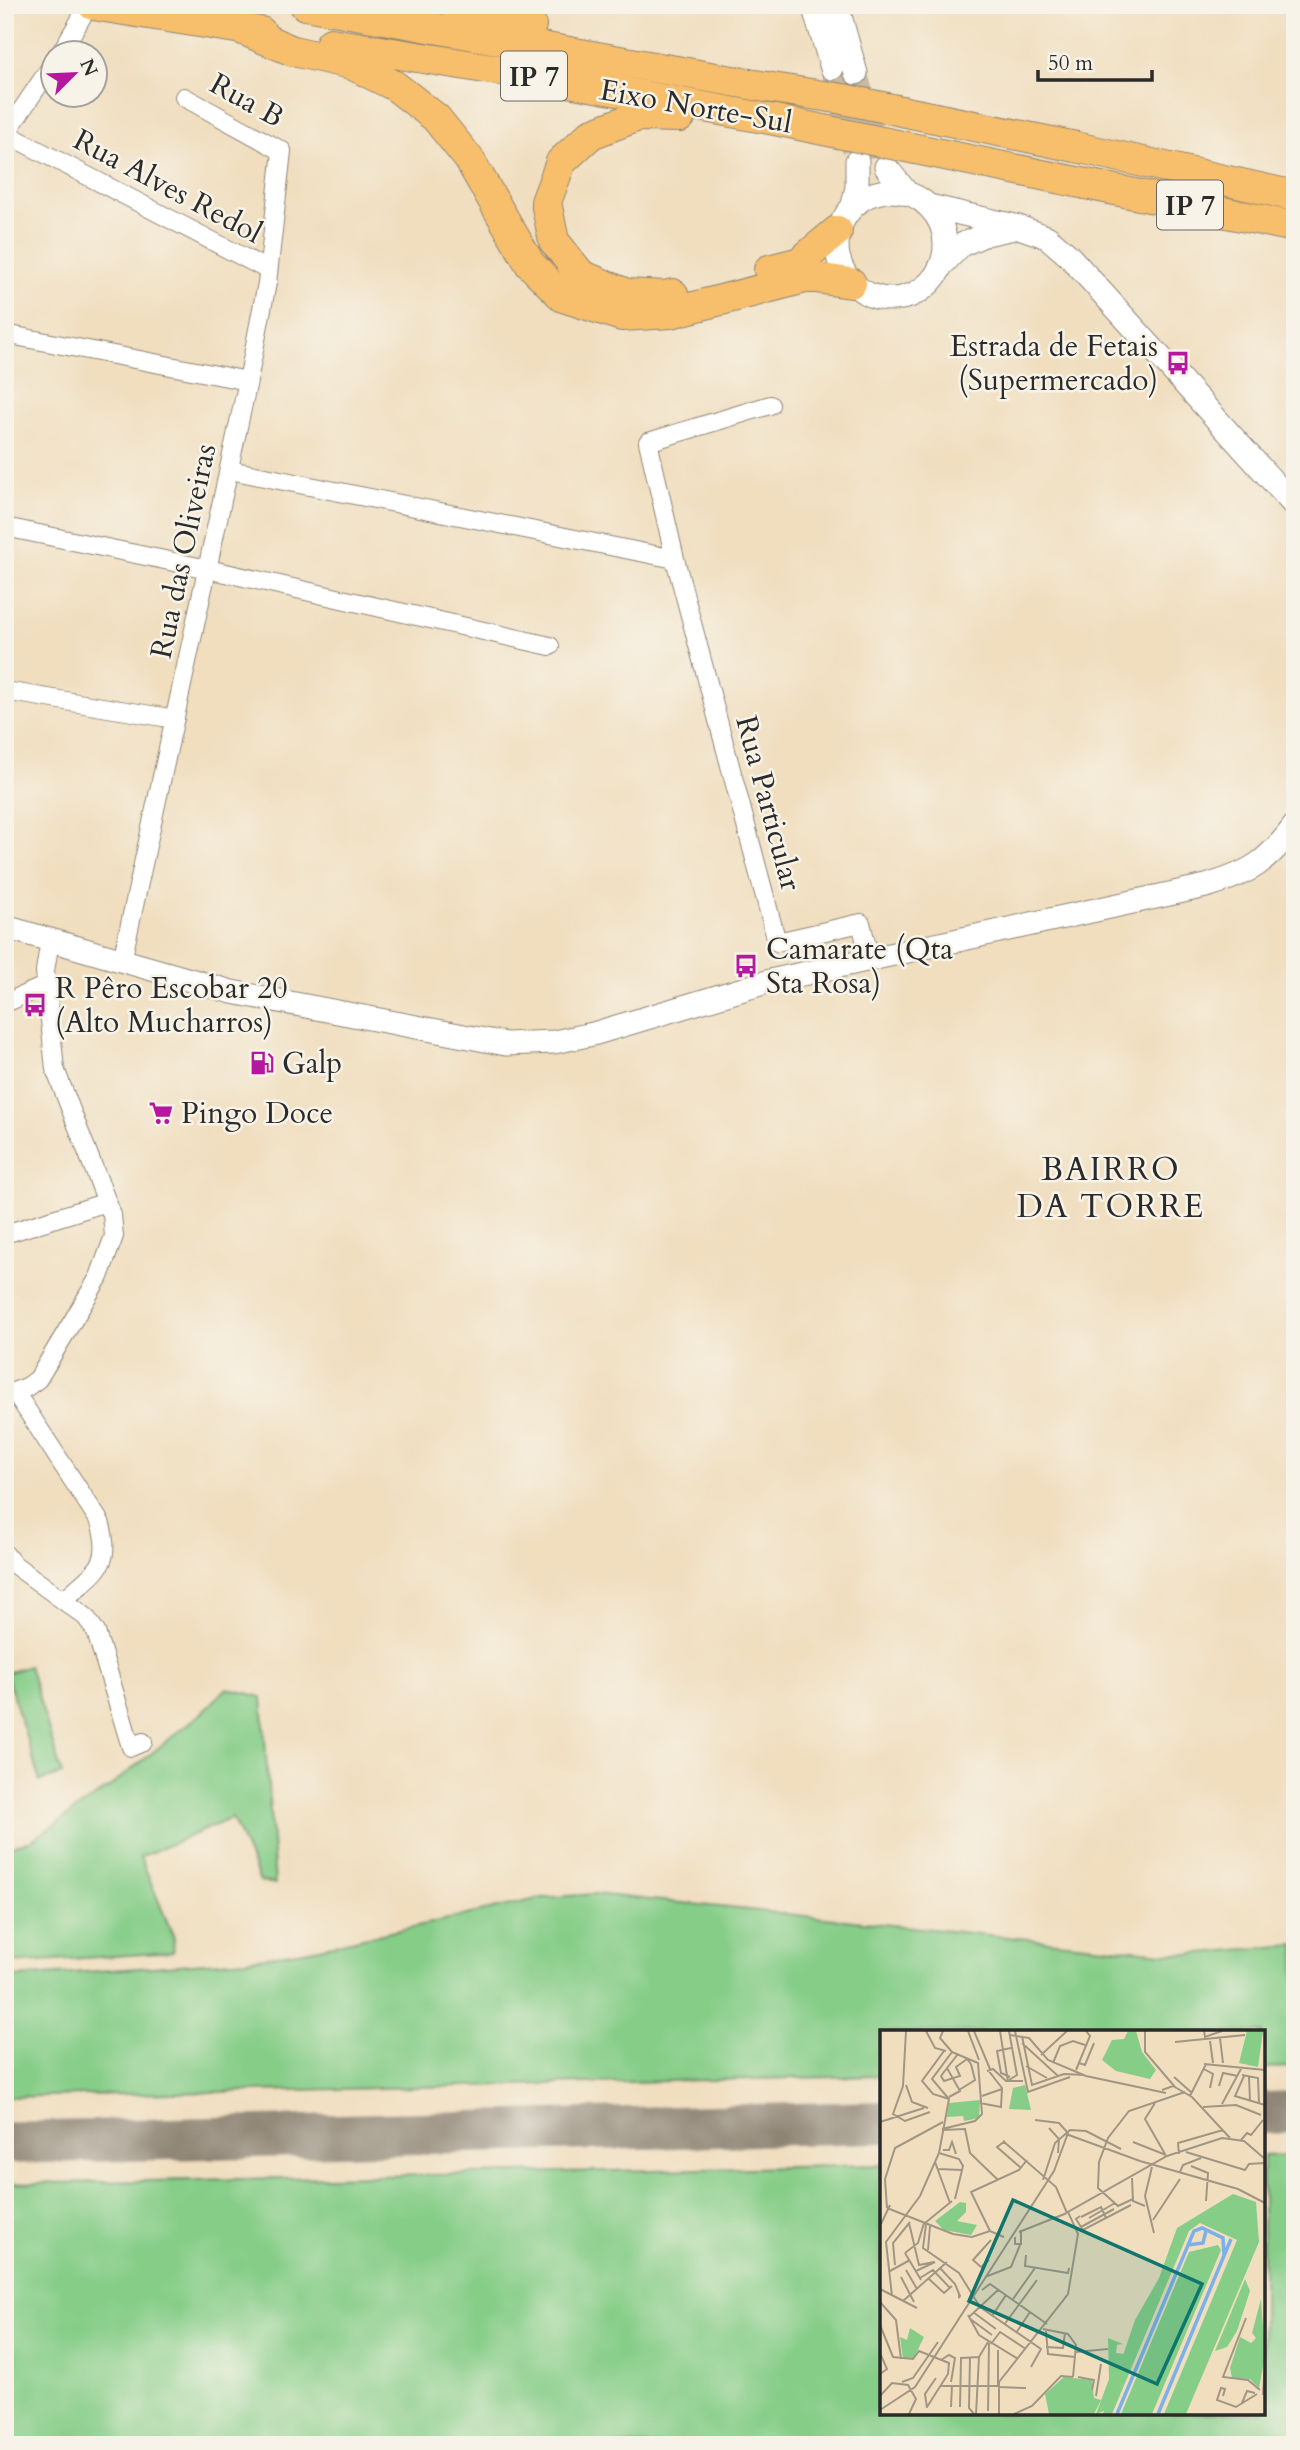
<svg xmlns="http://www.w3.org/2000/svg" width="1300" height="2450" font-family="Cardo,serif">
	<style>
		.green { fill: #86cd88; stroke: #587c5a; stroke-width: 2 }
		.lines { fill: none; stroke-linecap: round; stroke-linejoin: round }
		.taxiway { stroke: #8e8475; stroke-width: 42 }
		.tertiary-tunnel { stroke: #c9baa1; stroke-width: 23; stroke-dasharray: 23 11; stroke-linecap: butt }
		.minor-casing { stroke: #8e8475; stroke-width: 20 }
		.tertiary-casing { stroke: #8e8475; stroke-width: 25 }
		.trunk-casing { stroke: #8e8475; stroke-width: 32 }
		.minor { stroke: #fff; stroke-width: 18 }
		.tertiary { stroke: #fff; stroke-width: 23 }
		.trunk { stroke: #f7bf6c; stroke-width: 30 }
		.trunk-bridge-casing { stroke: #8e8475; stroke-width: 32; stroke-linecap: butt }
		.trunk-bridge { stroke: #f7bf6c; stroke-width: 30 }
		.labels { text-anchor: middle; stroke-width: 5; stroke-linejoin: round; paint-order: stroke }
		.shield { fill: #f7f3e8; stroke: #686764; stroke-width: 2 }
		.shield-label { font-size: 28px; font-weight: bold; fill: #2b2b2b }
		.street-label { font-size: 30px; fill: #2b2b2b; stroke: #f7f3e8 }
		.poi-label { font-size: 30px; fill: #2b2b2b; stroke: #f7f3e8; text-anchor: start }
		.neighbourhood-label { font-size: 32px; letter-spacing: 2px; fill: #2b2b2b; stroke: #f7f3e8 }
		.inset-river { fill: none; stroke: #7cb0e9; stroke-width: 3.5 }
		.inset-road { fill: none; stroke: #a19684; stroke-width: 2 }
		.view { fill: #0f766e; fill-opacity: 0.15; stroke: #0f766e; stroke-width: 3.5 }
		.inset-edge { fill: none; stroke: #2b2b2b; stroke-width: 3.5 }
	</style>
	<rect width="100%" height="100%" fill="#f7f3e8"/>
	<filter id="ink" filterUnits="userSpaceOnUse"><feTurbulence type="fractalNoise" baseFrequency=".0143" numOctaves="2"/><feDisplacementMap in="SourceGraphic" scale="14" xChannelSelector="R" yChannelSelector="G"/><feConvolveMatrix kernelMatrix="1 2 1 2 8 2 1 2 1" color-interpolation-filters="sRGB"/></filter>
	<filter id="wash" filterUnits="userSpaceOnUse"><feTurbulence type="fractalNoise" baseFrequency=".00686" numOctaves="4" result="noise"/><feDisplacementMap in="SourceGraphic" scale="28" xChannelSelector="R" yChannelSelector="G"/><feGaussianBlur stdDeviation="1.57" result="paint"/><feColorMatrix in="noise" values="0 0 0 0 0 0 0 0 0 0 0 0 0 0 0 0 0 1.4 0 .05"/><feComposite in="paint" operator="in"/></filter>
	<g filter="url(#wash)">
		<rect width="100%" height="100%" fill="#f0debf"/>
		<!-- green -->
		<path class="green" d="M29 1666 62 1774 40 1781 6 1673Z
			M227 1688 262 1697 275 1884 260 1881 232 1818 140 1857 174 1938 173 1952 10 1963 5 1956V1848L30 1841 112 1785 203 1712Z
			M594 1894 1163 1953 1189 1954 1295 1945V2067L1263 2068V2032H882V2076L5 2097V1978L245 1960 310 1950 542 1898Z
			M1295 2155V2445H5V2184L882 2165V2413H1263V2156Z"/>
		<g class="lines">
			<!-- taxiway -->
			<path class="taxiway" d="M1263 2113 1295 2112
				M5 2143 882 2122"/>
		</g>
	</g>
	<g filter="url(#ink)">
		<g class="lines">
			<!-- tertiary-tunnel -->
			<path class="tertiary-tunnel" d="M832 68 854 150
				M856 73 880 155"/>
			<!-- minor casing -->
			<g class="minor-casing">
				<path id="minor" d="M61 52 89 5
					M5 133 268 270
					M5 135 52 65
					M5 334 248 381
					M770 405 648 442 675 559 777 942 861 923 870 959
					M230 470 675 559
					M5 527 208 569 550 646
					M5 691 175 719
					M122 961 248 381 267 283 282 151 184 97
					M5 1003 47 985
					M5 1234 107 1202
					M15 1392 100 1522C114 1567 94 1571 64 1600
					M5 1395 27 1387 38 1379 99 1277 114 1236 112 1215 55 1069 45 971 50 940
					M5 1554 12 1563 86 1617 96 1632 131 1747 143 1742"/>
			</g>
			<!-- tertiary casing -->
			<g class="tertiary-casing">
				<path id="tertiary" d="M813 5 832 68
					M837 5 856 73
					M886 167 907 193
					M837 245a54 54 0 1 1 108 0a54 54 0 1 1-108 0Z
					M853 205 857 187V161
					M929 206 1019 227 1047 237 1068 255 1295 506
					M941 266 961 245 986 234 1014 228
					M5 927 232 992 506 1044 554 1042 593 1034 770 981 1206 886C1250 873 1267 863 1295 825"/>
			</g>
			<!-- trunk casing -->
			<g class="trunk-casing">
				<path id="trunk" d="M93 5 261 32
					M305 5 766 87
					M456 5 494 18 531 25
					M241 29 293 51 351 64 395 86 436 118 469 159 530 264 563 297 622 316 671 313 809 277 851 283
					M331 43 541 77 775 120
					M1076 147 1295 196
					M1086 184 1295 227
					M769 270 800 262 837 231
					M673 294 665 296 627 294 581 275 554 241 546 202 561 162 591 134 638 116 680 117"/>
			</g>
			<!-- minor -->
			<use href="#minor" class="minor"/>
			<!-- tertiary -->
			<use href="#tertiary" class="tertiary"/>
			<!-- trunk -->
			<use href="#trunk" class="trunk"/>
			<!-- trunk-bridge casing -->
			<g class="trunk-bridge-casing">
				<path id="trunk-bridge" d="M766 87 843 99 1076 147
					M775 120 1086 184"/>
			</g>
			<!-- trunk-bridge -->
			<use href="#trunk-bridge" class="trunk-bridge"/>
		</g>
	</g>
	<!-- icons -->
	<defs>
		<g id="bus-bare" transform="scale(1.89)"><path d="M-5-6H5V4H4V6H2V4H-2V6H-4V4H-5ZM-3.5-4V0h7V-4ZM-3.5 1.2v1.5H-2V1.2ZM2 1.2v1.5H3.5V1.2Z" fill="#b5179e" stroke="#f7f3e8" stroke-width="2.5" paint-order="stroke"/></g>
		<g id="fuel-bare" transform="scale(1.89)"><path d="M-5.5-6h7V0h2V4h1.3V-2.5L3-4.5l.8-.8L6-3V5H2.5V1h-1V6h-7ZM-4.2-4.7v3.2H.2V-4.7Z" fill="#b5179e" stroke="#f7f3e8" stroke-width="2.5" paint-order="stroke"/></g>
		<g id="supermarket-bare" transform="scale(1.89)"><path d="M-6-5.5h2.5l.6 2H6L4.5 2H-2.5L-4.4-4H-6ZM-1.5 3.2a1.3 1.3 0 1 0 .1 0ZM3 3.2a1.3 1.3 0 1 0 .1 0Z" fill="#b5179e" stroke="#f7f3e8" stroke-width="2.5" paint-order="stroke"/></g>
	</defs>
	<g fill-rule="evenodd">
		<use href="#bus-bare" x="1178" y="363"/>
		<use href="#bus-bare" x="746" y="966"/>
		<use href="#bus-bare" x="35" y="1005"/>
		<use href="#fuel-bare" x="262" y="1063"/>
		<use href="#supermarket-bare" x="161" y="1113"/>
	</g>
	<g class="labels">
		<!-- shield labels -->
		<g class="shield">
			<rect x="501" y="51.5" width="66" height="49" rx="5"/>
			<rect x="1157" y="180.5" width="66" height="49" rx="5"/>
		</g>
		<g class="shield-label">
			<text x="534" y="86">IP 7</text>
			<text x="1190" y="215">IP 7</text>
		</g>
		<!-- street labels -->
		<g class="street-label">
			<text transform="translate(247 100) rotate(29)" y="10">Rua B</text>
			<text transform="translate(696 106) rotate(10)" y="10">Eixo Norte-Sul</text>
			<text transform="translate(168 186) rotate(28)" y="10">Rua Alves Redol</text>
			<text transform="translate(183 551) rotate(-78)" y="10">Rua das Oliveiras</text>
			<text transform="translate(769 803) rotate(75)" y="10">Rua Particular</text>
		</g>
		<!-- poi labels -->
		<g class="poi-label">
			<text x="1158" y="356" text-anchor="end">Estrada de Fetais<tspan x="1158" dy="34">(Supermercado)</tspan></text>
			<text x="766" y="959">Camarate (Qta<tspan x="766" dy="34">Sta Rosa)</tspan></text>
			<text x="55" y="998">R Pêro Escobar 20<tspan x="55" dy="34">(Alto Mucharros)</tspan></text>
			<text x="282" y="1073">Galp</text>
			<text x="181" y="1123">Pingo Doce</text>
		</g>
		<!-- neighbourhood labels -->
		<g class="neighbourhood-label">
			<text x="1111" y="1180">BAIRRO<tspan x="1111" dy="37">DA TORRE</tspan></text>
		</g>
	</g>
	<!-- overview -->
	<g transform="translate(880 2030)">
		<rect width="385" height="385" fill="#f0debf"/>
		<path d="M248 1H256L262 22 276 40 270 49 236 41 222 30 232 10 244 9ZM367 1H383L378 37 359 33ZM145 55 151 80 129 79 133 58ZM100 70 99 88 84 91 83 86 67 87 69 73ZM353 164 376 172 379 212 306 384H284L357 210 320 193 309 201 232 384H223L255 290 279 248 297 198ZM80 172 86 173V182L77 191 97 195 91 205 64 200 55 191ZM338 215 341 220 272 384H241L309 222ZM365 249 370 261 357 301 347 317 335 321ZM381 269 385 326 379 358 370 349 352 348 350 338 360 307 371 313 376 308 372 303ZM30 298 44 307 34 328 23 329 20 307 27 310ZM228 308 243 314 237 315 236 323 245 324 224 381 216 384 229 349ZM184 347 212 350 214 368 221 370 214 384H169L165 364Z" fill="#86cd88"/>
		<path class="inset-river" d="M308 215 323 213 326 201M237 384 314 201 322 198 343 208 344 226M278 384 351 209"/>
		<path class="inset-road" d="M26 1 23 56 13 84 25 91 50 82M46 1 55 18 66 21M63 1 60 8 72 22M88 1 99 30M94 1 110 39M120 1 128 52M135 1 148 62 190 47M265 1V22L295 57M324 1 325 7 342 1M130 5 149 8 168 30 206 46 286 63M142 6 152 55 184 44 204 45M340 8 343 33M330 11 333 33M295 12 365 5M142 13 178 46M64 21 42 51 53 64 69 69M161 25 187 1M173 33 180 16 193 11 205 15M199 33 205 35 214 13M324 34 385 40M146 36 167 48M67 38 61 46 64 51 80 46 76 37 87 29 91 34M324 39 333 44 330 58M196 40 210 6 206 1M107 41 113 39 126 51H143M362 45 378 48 379 73M364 46 355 66 385 75M130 47 121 43 117 21 131 18M294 47 312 63M369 47 370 71M129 50 137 45 129 1M26 55 32 72 48 78M339 56 343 43 358 46M79 60 95 50 91 34M282 60 293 56 312 67 350 108M102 66 122 59M310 66 326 34M69 67 80 61 67 38 78 24M100 73 121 77 122 58 108 40M275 73 265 89 285 124M342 74 362 37M323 77 356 75 381 85M0 92 44 78M169 98 179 109 178 123M62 99 95 91 102 84 98 33 72 22M62 100 85 99 90 123 118 150M186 104 260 131 358 159 385 173M361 110 367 103 371 105 383 90M123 111 176 157 187 183M125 111 117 117 141 138M253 112 286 125M63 120H69L72 112 76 124M306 122 365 140 369 134 385 133M59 123 79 129 83 136 75 169M299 124 298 113 343 100M55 132 70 173M311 136 328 143 326 171M272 137 265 166 274 203M58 139 82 140M300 142 303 135 321 128M252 148 253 171 265 176M163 150 175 113 190 100 206 101 241 119M253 169 238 176 218 158 219 132 228 108 249 81 305 62M7 178 73 204 92 207 110 201 124 207M7 178 5 149 15 118 63 92M200 186 196 189 203 200 251 175M201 187 221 177 226 188M209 188 235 173M273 190 300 149M29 193 39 235 54 232M45 193 72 171M1 194 10 175M46 194 43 218 79 243 100 277 161 319 151 337M201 197 234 179M110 201 91 162 139 140 147 130M139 202 187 183M135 207V214H141V200M48 220 50 196M25 223 38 213 44 193M25 223 41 250M146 225 145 236 188 243 189 238M109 230 101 237 93 230 111 210M15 235 13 213 30 192M60 238 75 254 80 266 79 268V263M26 240 37 259M10 241 30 230M36 241 55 232M21 247 34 272M105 247 131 237 140 215M40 248 53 240 70 258M49 249 64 263 72 256M0 259 37 278M102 260 110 254 167 294M12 266 6 212 40 166 59 123 69 69 52 49 72 22M133 269 155 238M23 271 67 232M0 272 16 290 21 329M93 282 116 299M88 285 99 305 138 329M112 286 126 265M89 287 119 259M89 288 112 305M366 288 343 347 368 350 380 360M0 295 13 327 33 329 39 321 69 333 68 344 47 377M124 295 157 250M163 299 188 304 196 315 193 347M166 301 168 324 195 327M136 303 150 282M111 314 120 302 146 319M166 317 183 318 185 303M196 322 228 319M0 323 7 339 0 344M90 327 89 378 94 384M61 330 69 325 75 328 71 352M198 347 214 350 212 360M22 352 33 348 58 312M61 356H118V320M118 357 146 358M383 365 385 329M0 366 12 353 28 355 36 369 29 384M216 366 221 334M343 366 345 359 341 358 337 370 356 377 377 364M362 373 367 361 375 363M71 377 72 355M80 377 81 328 99 327M47 378 45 364 56 348M0 380 35 357 174 141 188 103 179 93 155 90M108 381 109 313M96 384 99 327 108 312M119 384V352L188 264 198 204 188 182 287 126 342 108 364 111 385 129M134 384 152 376 181 346 193 347"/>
		<path class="view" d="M133 170 322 254 277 354 89 271Z"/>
		<rect width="385" height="385" class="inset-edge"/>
	</g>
	<!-- margin -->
	<rect width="1300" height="2450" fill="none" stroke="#f7f3e8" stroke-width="28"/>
	<!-- north arrow -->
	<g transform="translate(74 74) rotate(66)"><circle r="33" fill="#f7f3e8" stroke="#a5a39c" stroke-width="2"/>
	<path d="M0-5L12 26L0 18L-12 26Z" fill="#b5179e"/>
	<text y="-10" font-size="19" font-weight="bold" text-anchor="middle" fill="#2b2b2b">N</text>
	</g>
	<!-- scale -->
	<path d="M1038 70v10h114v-10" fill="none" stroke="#2b2b2b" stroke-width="3.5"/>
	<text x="1048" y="70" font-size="21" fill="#2b2b2b" stroke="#f7f3e8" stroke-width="5" paint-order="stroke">50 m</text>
</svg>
